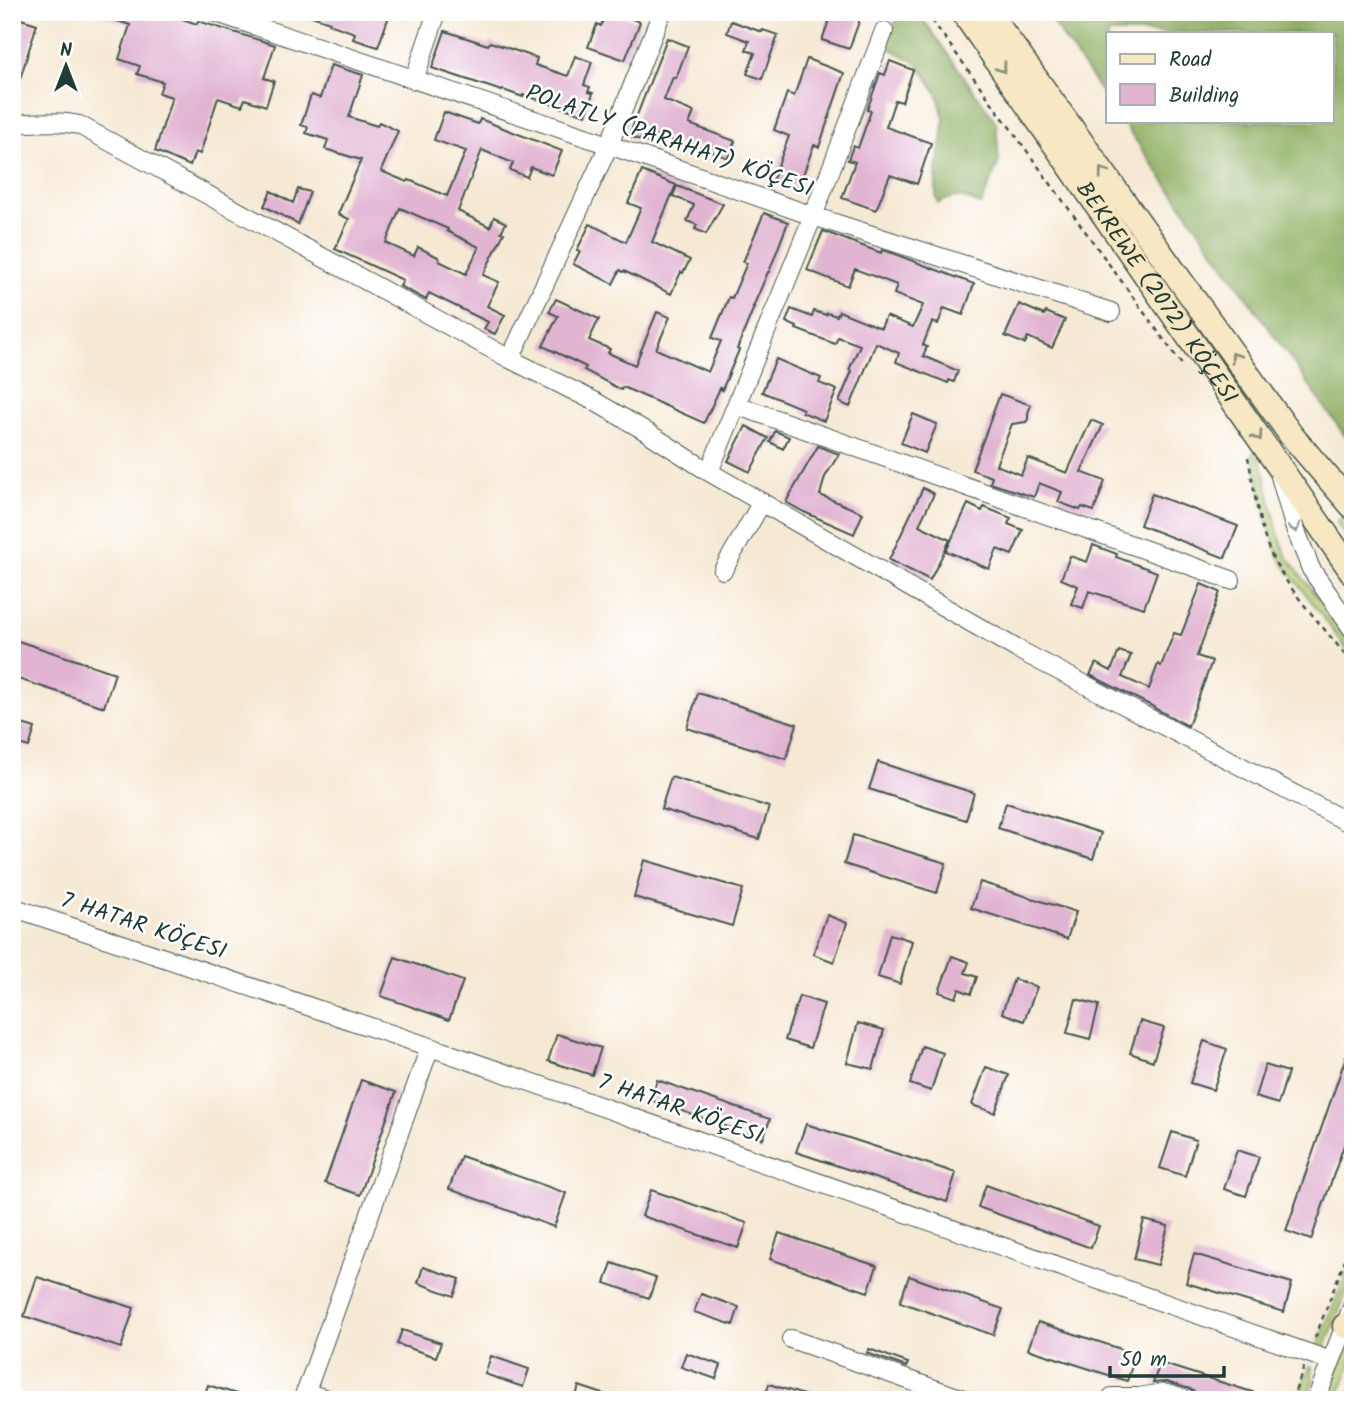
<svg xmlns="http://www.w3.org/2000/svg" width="1365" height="1412" font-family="Kalam,sans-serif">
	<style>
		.green { fill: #b4cb70; stroke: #6a8452; stroke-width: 2 }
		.forest { fill: #8faf62; stroke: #57764b; stroke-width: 2 }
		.building { fill: #e1b4d2; fill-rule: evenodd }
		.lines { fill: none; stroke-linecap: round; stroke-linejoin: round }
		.street-casing { stroke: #3f574c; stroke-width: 20 }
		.secondary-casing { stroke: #3f574c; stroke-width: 27 }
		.path { stroke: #3f574c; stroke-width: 2.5; stroke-dasharray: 5 5; stroke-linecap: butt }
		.street { stroke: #fff; stroke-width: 18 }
		.secondary { stroke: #f7e8c3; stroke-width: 24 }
		.oneway { stroke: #8b927c }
		.oneway2 { stroke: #8f9e9a }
		.labels { text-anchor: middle; stroke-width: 5; stroke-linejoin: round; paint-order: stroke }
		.street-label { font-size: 23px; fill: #1f3d34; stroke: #fff }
	</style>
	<rect width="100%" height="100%" fill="#fff"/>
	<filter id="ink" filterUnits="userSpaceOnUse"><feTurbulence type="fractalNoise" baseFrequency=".0143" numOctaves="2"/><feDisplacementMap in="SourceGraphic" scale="14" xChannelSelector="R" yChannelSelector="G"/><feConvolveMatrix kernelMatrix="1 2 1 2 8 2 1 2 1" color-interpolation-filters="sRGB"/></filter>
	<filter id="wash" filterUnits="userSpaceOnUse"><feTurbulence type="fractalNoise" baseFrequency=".00686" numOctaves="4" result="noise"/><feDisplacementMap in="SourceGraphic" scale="28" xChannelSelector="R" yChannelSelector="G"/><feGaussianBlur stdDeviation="1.57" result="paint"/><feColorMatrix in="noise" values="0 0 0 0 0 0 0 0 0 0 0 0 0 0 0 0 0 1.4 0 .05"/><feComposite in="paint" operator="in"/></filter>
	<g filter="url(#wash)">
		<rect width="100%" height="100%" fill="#f6e9d4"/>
		<!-- green -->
		<path class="green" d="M1257 452 1263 468 1278 533 1286 555 1353 646V658L1280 559 1267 520 1253 453Z
			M1342 517 1346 518 1353 526V547L1337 524V521Z
			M1353 1257V1275L1325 1347 1322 1350H1316Z
			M1353 1337V1359L1337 1400H1326L1347 1346Z
			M1310 1366 1312 1367 1313 1381 1306 1400H1297Z"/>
		<!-- forest -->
		<path class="forest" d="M899 12H918L996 122 999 161 981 205C963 196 957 194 938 203L936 198V177L943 135 944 118 937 93 918 64 886 46Z
			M1045 12H1353V447L1122 121H1332V33H1108V101Z"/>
		<g id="blocks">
			<!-- building -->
			<path class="building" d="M99 12H139L156 18 158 12H162L197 24 198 21 275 45 264 78 274 81 266 106 245 99 242 106 218 98 200 154 195 152 190 166 155 151 172 97 159 93 163 82 137 74 140 66 119 59 130 25 99 15Z
				M310 12H379L389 16 378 47 353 39 355 33 329 24 330 22 309 15Z
				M606 12H614L640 22 625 60 588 47 597 24 601 26Z
				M832 12H840L860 19 849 49 822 40Z
				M21 19 37 24 15 95H12V46Z
				M731 21 762 32 763 30 778 35 762 79 747 74 755 53 746 50 749 41 727 33Z
				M445 31 488 45 490 42 537 58 535 65 568 76 575 56 592 62 584 85 590 87 588 92 593 93 586 115 523 95V97L503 90 502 91 432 68Z
				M667 38 688 46 676 78 673 77 664 100 694 112 689 124 735 141 728 158 690 143 689 147 658 135 654 145 629 136Z
				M807 59 844 73 819 147 814 145 798 188 773 179 789 136 774 130 787 93 794 96Z
				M890 61 913 70 902 102 895 100 886 127 931 143 917 184 890 175 876 210 842 198 855 162 848 160 853 146 858 148 871 111 867 110 878 79 880 73 885 75Z
				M331 65 363 75 349 117 377 126 379 122 398 131 381 171 407 182 409 180 447 196 466 151 434 140 444 112 478 124 480 119 562 151 552 175 531 167 527 177 510 170 513 163 482 150 458 211 490 227 494 217 506 223 501 232 504 233 483 275 499 282 487 306 505 315 495 334 484 329 488 322 429 293 426 300 400 286 403 280 335 249 349 219 338 214 361 160 325 149 328 140 306 133 308 127 301 125 311 95 320 98ZM400 208 448 229 447 231 479 247 466 274 439 261 438 257 418 247 414 256 386 243Z
				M642 171 676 185 652 242 690 260 683 273 681 272 671 294 624 271 623 272 620 270 613 284 573 264 580 251 577 250 590 224 626 242 641 208 628 203Z
				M677 186 723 204 706 234 695 229 697 225 687 221 694 205 673 196Z
				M298 189 310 192 298 224 264 206 271 191 293 203Z
				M764 213 788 222 769 272H768L753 307H754L737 349 739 350 722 390 720 388 704 423 623 387 621 390 584 370 586 367 543 346 558 316 549 312 556 299 599 319 589 340 610 349 608 353 635 365 657 312 670 317 656 349 708 372 721 341 712 338 729 297 732 298 747 263 743 262Z
				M823 231 881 253 882 250 892 253 974 284 963 315 944 308 938 324 932 322 923 345 927 347 923 356 958 371 954 382 949 380 948 383 896 362 899 353 876 343 850 407 839 402 852 371 849 370 860 345 838 337 835 344 796 329 797 327 786 322 791 309 812 317 814 311 826 315 827 313 837 316 839 311 881 328 886 316 913 327 923 305 894 294 897 285 855 269 848 286 807 270Z
				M1019 304 1044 315 1046 312 1065 320 1052 348 1028 337 1025 344 1005 336Z
				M776 359 821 378 819 383 837 390 824 421 802 412 803 409 762 392Z
				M1000 394 1031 405 1028 413V419L1026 422 1012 424 996 465 1021 475 1028 458 1067 473 1091 420 1103 425 1081 472 1105 481 1094 511 1082 507 1080 510 1058 502 1062 492 1039 483 1034 497 990 483 992 477 972 470Z
				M913 414 937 424 925 453 901 443Z
				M746 426 768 438 750 472 728 461Z
				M775 431 789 437 783 449 770 442Z
				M818 446 839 454 825 477 820 495 863 513 854 534 804 512 786 502Z
				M923 488 934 494 919 525 950 540 930 580 889 560Z
				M1152 494 1238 526 1225 558 1140 525Z
				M968 504 982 511 984 507 1011 518 1008 524 1023 530 1012 555 997 549 989 569 946 551Z
				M1093 545 1117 554 1116 557 1157 572 1144 608 1089 591 1083 608 1071 604 1078 586 1061 579 1070 556 1087 562Z
				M1201 584 1220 592 1197 656 1212 661 1188 726 1154 708V707L1090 675 1096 663 1111 671 1119 651 1131 655 1122 677 1149 689 1158 664 1161 666 1174 633 1181 635Z
				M12 639 115 673 104 707 12 677Z
				M698 693 797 724 786 759 687 728Z
				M12 721 35 728 29 747 12 742Z
				M878 762 974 793 966 820 869 789Z
				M671 777 769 807 759 839 661 809Z
				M1006 803 1101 833 1093 859 998 828Z
				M853 835 946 863 937 893 844 864Z
				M644 860 743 889 732 926 634 897Z
				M980 882 1076 912 1067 939 971 908Z
				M827 915 847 923 834 962 813 954Z
				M890 934 912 941 900 984 878 977Z
				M952 956 969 962 965 973 977 977 971 994 959 989 956 998 939 992Z
				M395 957 463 981 449 1020 381 996Z
				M1014 979 1037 987 1024 1021 1002 1013Z
				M799 996 824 1004 810 1048 785 1040Z
				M1076 999 1099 1005 1090 1039 1067 1033Z
				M1140 1021 1164 1028 1153 1061 1130 1053Z
				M858 1023 884 1030 873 1069 847 1063Z
				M557 1034 601 1048 592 1075 548 1061Z
				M1204 1041 1227 1049 1213 1090 1190 1083Z
				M1351 1042H1353V1119L1311 1240 1286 1231Z
				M922 1046 943 1053 931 1091 910 1084Z
				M1265 1065 1288 1072 1278 1104 1255 1097Z
				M986 1067 1009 1075 995 1113 972 1105Z
				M361 1080 396 1092 360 1195 325 1183Z
				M657 1080 770 1119 763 1139 650 1100Z
				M806 1124 956 1173 947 1202 796 1152Z
				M1172 1132 1196 1140 1185 1176 1160 1168Z
				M1237 1150 1259 1157 1246 1196 1224 1189Z
				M461 1156 566 1193 554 1227 449 1189Z
				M986 1185 1099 1226 1091 1248 978 1207Z
				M651 1190 747 1223 738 1248 642 1216Z
				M1144 1220 1168 1226 1158 1265 1134 1259Z
				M779 1233 877 1266 868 1292 770 1259Z
				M1194 1254 1292 1283 1284 1312 1186 1283Z
				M612 1263 656 1278 649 1298 605 1283Z
				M423 1267 460 1279 454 1296 418 1283Z
				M909 1276 1003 1309 993 1335 900 1302Z
				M37 1277 134 1308 121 1348 24 1316Z
				M701 1294 739 1307 733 1325 694 1312Z
				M1038 1322 1136 1354 1127 1381 1028 1349Z
				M402 1330 441 1343 436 1357 397 1344Z
				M869 1349 908 1363 906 1367 867 1353Z
				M686 1353 721 1365 716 1379 681 1367Z
				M491 1356 529 1369 523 1387 485 1374Z
				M1160 1363 1268 1397 1267 1400H1198L1196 1393 1190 1389 1166 1382 1153 1383Z
				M769 1384 810 1397V1400H764Z
				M208 1385 246 1397V1400H203Z
				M579 1386 612 1397V1400H575Z"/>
		</g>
	</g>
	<g filter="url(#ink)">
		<use href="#blocks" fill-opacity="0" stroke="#3f574c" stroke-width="2"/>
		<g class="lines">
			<!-- street casing -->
			<g class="street-casing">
				<path id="street" d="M214 12 609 145 813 216 1111 312
					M414 80 437 12
					M12 124C34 123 57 120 79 125L510 359 594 401 642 429 709 472 1017 649 1353 825
					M510 359 609 145 662 12
					M736 405 1231 580
					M709 472 813 216 884 31
					M1280 476 1294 526 1311 569 1353 630
					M723 570 762 502
					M12 907 430 1047 1331 1361
					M791 1339 966 1400
					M305 1392 330 1400
					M303 1400 430 1047
					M1111 1400 1112 1397H1139L1163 1393 1187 1400
					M1316 1400 1353 1305"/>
			</g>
			<!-- secondary casing -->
			<g class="secondary-casing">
				<g id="secondary">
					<path id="s1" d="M963 12 1353 573"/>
					<path d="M988 12 1291 435 1353 507"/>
					<path d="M1345 1326 1353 1320"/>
				</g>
			</g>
			<!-- path -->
			<path class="path" d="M926 12 1183 366
				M1248 457C1255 491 1258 531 1275 562 1295 600 1329 631 1353 666
				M1315 1338 1353 1239
				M1292 1400 1304 1367"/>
			<!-- street -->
			<use href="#street" class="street"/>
			<!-- secondary -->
			<use href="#secondary" class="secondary"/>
		</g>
		<!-- one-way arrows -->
		<defs><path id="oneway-chevron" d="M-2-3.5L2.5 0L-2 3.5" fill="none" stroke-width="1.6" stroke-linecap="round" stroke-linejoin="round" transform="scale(1.75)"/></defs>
		<g class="oneway">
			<use href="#oneway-chevron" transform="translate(1002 68) rotate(55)"/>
			<use href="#oneway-chevron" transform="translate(1103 172) rotate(-126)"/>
			<use href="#oneway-chevron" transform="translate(1235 357) rotate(-126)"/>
			<use href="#oneway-chevron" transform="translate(1258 436) rotate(55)"/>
		</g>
		<use class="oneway2" href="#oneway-chevron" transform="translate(1295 528) rotate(72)"/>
	</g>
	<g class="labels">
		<!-- street labels -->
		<g class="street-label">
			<text transform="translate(670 140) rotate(19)" y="8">POLATLY (PARAHAT) KÖÇESI</text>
			<text dy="8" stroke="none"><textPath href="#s1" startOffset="341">BEKREWE (2072) KÖÇESI</textPath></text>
			<text transform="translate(144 925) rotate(18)" y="8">7 HATAR KÖÇESI</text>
			<text transform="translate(681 1108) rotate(19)" y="8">7 HATAR KÖÇESI</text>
		</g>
	</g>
	<!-- margin -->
	<rect width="1365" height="1412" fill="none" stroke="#fff" stroke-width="42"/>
	<!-- legend -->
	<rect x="1106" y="32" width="228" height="91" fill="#ffffff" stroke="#a5b1ae" stroke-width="2"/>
	<rect x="1120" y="54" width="35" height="10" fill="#f7e8c3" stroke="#a5b1ae" stroke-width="2"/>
	<text x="1169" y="66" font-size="21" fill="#1f3d34">Road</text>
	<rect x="1120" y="84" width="35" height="21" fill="#e1b4d2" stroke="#a5b1ae" stroke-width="2"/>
	<text x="1169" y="102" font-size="21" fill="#1f3d34">Building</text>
	<!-- north arrow -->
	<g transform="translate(66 66)" stroke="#ffffff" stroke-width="5" paint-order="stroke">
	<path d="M0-5L12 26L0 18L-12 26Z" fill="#1f3d34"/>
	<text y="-10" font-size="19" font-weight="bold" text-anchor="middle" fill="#1f3d34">N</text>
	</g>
	<!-- scale -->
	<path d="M1110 1366v10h114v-10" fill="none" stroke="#1f3d34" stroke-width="3.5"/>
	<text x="1120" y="1366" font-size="21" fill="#1f3d34" stroke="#ffffff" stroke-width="5" paint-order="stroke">50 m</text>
</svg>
